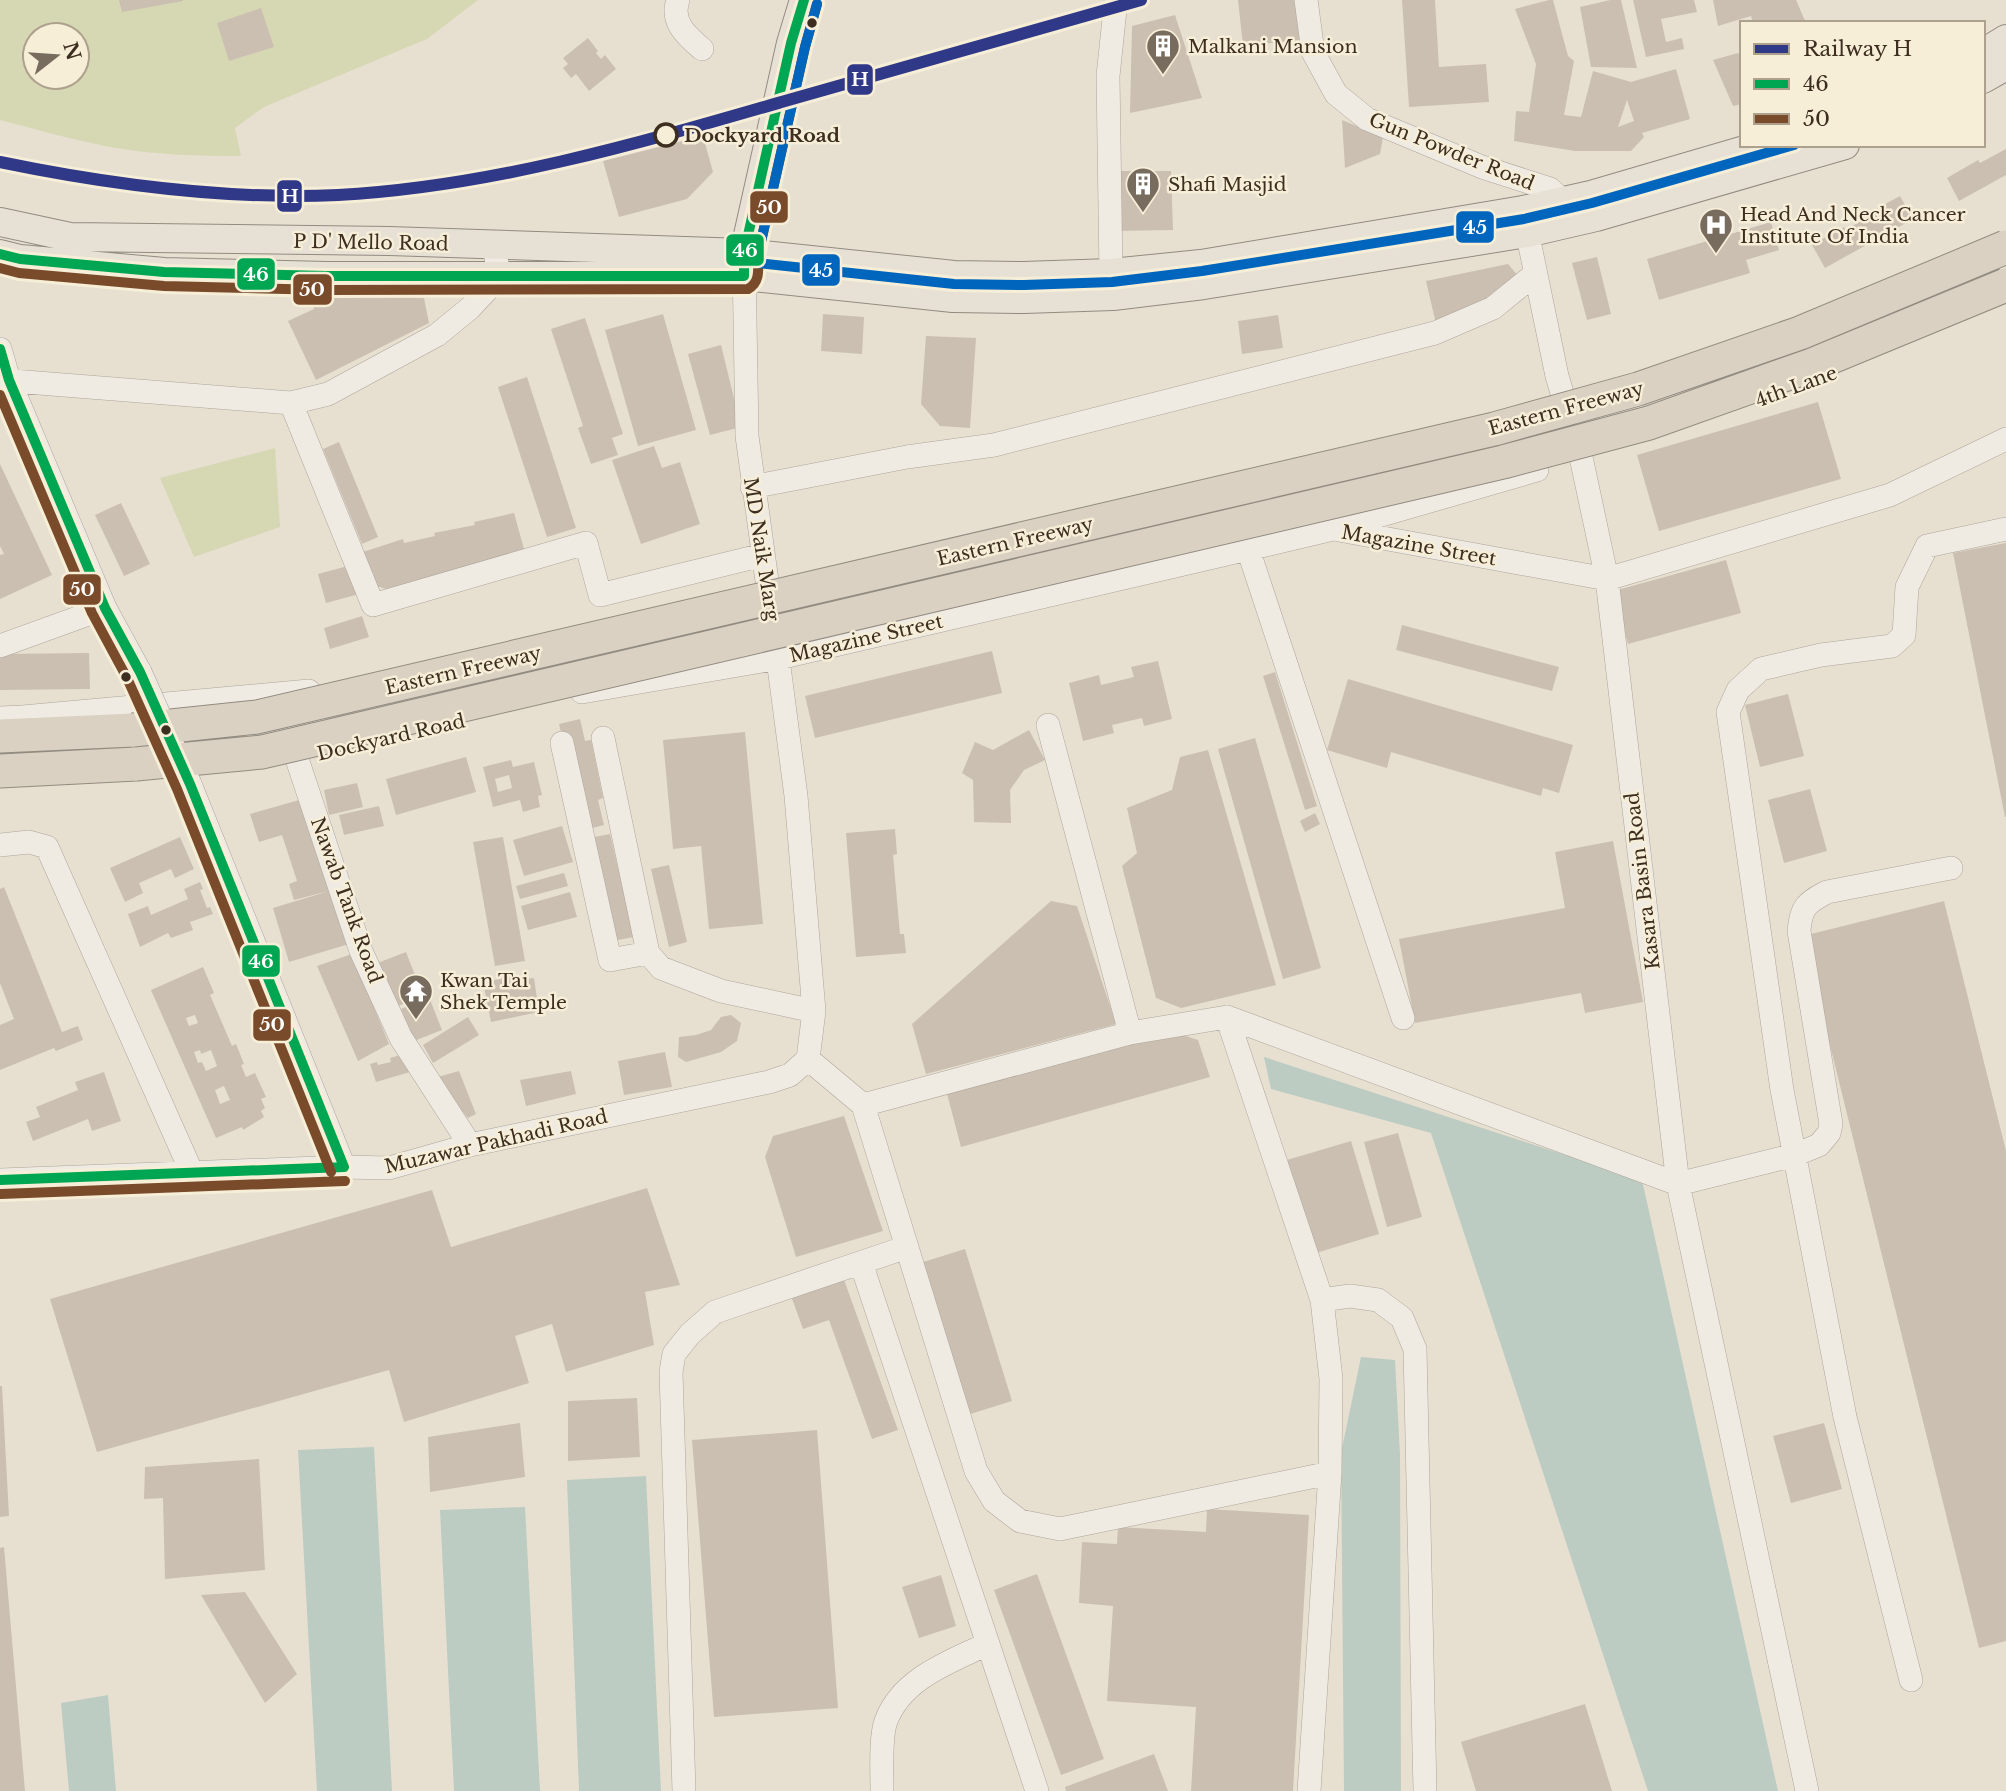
<svg xmlns="http://www.w3.org/2000/svg" width="2006" height="1791" font-family="'Libre Baskerville',serif">
	<style>
		.green { fill: #d6d7b3; fill-rule: evenodd }
		.water { fill: #bcccc2 }
		.building { fill: #cbbfb2; fill-rule: evenodd }
		.lines { fill: none; stroke-linecap: round; stroke-linejoin: round }
		.minor-casing { stroke: #ada599; stroke-width: 24 }
		.major-casing { stroke: #928b80; stroke-width: 30 }
		.highway-casing { stroke: #928b80; stroke-width: 35 }
		.minor { stroke: #efebe3; stroke-width: 23 }
		.major { stroke: #e6e1d4; stroke-width: 28 }
		.highway { stroke: #dad1c2; stroke-width: 33 }
		.minor-bridge-casing { stroke: #ada599; stroke-width: 24; stroke-linecap: butt }
		.highway-bridge-casing { stroke: #928b80; stroke-width: 35; stroke-linecap: butt }
		.minor-bridge { stroke: #efebe3; stroke-width: 23 }
		.highway-bridge { stroke: #dad1c2; stroke-width: 33 }
		.bus-1-casing { stroke: #f7eed8; stroke-width: 16 }
		.bus-2-casing { stroke: #f7eed8; stroke-width: 16 }
		.bus-3-casing { stroke: #f7eed8; stroke-width: 16 }
		.bus-1 { stroke: #00a651; stroke-width: 10 }
		.bus-2 { stroke: #7a4b2a; stroke-width: 10 }
		.bus-3 { stroke: #0065bd; stroke-width: 10 }
		.rail-1-casing { stroke: #f7eed8; stroke-width: 18 }
		.rail-1 { stroke: #303888; stroke-width: 12 }
		.bus-dot { fill: #3d2e20; stroke: #f7eed8; stroke-width: 2.5 }
		.stop-dot { fill: #f7eed8; stroke: #3d2e20; stroke-width: 3.5 }
		.labels { text-anchor: middle; stroke-width: 5; stroke-linejoin: round; paint-order: stroke }
		.poi-label { font-size: 19px; fill: #3d2e20; stroke: #f7eed8; text-anchor: start }
		.stop-label { font-size: 19px; font-weight: bold; fill: #3d2e20; stroke: #f7eed8; text-anchor: start }
		.street-label { font-size: 19px; fill: #3d2e20; stroke: #f7eed8 }
		.line-badge { stroke: #f7eed8; stroke-width: 2.5 }
		.badge-label { font-size: 19px; text-anchor: middle; font-weight: bold; fill: #fff }
	</style>
	<rect width="100%" height="100%" fill="#e7e0d1"/>
	<!-- green -->
	<path class="green" d="M0 0H478L427 39 264 107 235 128 241 156C200 156 157 155 116 148 77 141 39 130 0 120ZM35 35H77V77H35Z
		M275 448 280 527 194 557 160 478Z"/>
	<!-- water -->
	<path class="water" d="M1264 1057 1642 1180 1778 1791H1648L1431 1133 1271 1089Z
		M1361 1357 1395 1360 1400 1454 1401 1791H1344L1341 1453Z
		M374 1447 392 1791H317L298 1450Z
		M646 1476 661 1791H579L567 1480Z
		M525 1507 540 1791H454L440 1510Z
		M108 1695 116 1791H69L61 1703Z"/>
	<!-- building -->
	<path class="building" d="M119 0H183V1L122 12Z
		M1238 0H1295L1300 40 1243 46Z
		M1402 0H1435L1439 67 1486 64 1489 102 1409 107Z
		M1549 0H1553L1568 56 1574 61 1564 115 1581 117 1593 71 1631 82 1676 69 1690 119 1642 133 1644 137 1631 151H1575L1514 141 1516 111 1529 112 1536 64 1515 9ZM1627 100 1634 121 1618 127Z
		M1610 0H1621L1637 68 1591 67 1580 7Z
		M1633 0H1694L1697 12 1661 19 1666 42 1682 38 1684 49 1646 57Z
		M1713 0H1796L1806 23H1753L1751 16 1718 26Z
		M261 8 274 47 229 61 217 23Z
		M1175 15 1202 98 1130 113 1132 26Z
		M588 38 598 51 596 53 601 59 605 55 616 69 589 91 576 74 571 78 563 68 568 64 563 58Z
		M1738 53 1742 60V104L1733 106 1713 60Z
		M1342 120 1383 137 1380 154 1345 168Z
		M703 136 713 172 687 199 619 217 603 161Z
		M2006 149V175L1959 201 1947 178 1978 160 1980 163Z
		M1115 171H1171L1173 230 1114 231Z
		M1900 196 1913 219 1825 268 1812 245 1844 227 1845 230 1877 212 1876 209Z
		M1771 222 1779 250 1746 260 1750 273 1659 300 1647 259Z
		M1597 257 1611 314 1587 320 1572 263Z
		M1508 264 1519 277 1493 299 1437 328 1426 281Z
		M309 292 424 298 429 323 316 380 288 321 314 309Z
		M663 314 696 430 638 446 605 330Z
		M823 314 864 317 862 354 821 351Z
		M1278 315 1283 348 1242 354 1238 321Z
		M585 318 623 434 612 438 618 455 591 464 578 428 583 426 551 329Z
		M926 336 976 338 970 428 940 426 921 404Z
		M721 345 741 427 710 435 688 354Z
		M527 377 576 528 547 537 498 387Z
		M1818 402 1841 479 1659 531 1637 455Z
		M339 442 378 537 362 544 323 449Z
		M654 446 662 468 680 462 700 524 641 544 612 460Z
		M0 464 52 575 0 599V555L4 554 0 546Z
		M121 503 150 564 124 576 95 515Z
		M514 513 526 556 397 592 393 587 386 589 371 584 374 574 367 566 363 552 403 539 404 543 435 536 434 533 475 525 474 522Z
		M2006 543V817H2005L1953 553Z
		M1726 560 1741 613 1628 644 1614 591Z
		M355 564 363 593 326 603 318 574Z
		M362 616 369 637 330 649 324 628Z
		M1402 625 1559 667 1552 691 1396 650Z
		M992 651 1002 693 815 738 805 696Z
		M89 653 90 689 0 690V654Z
		M1158 661 1172 719 1144 726 1142 718 1112 725 1114 733 1083 741 1069 683 1099 675 1101 685 1134 677 1131 667Z
		M1275 672 1317 806 1305 810 1263 676Z
		M1348 679 1573 745 1559 793 1543 788 1541 796 1391 752 1387 768 1327 750Z
		M1788 694 1804 756 1760 767 1745 705Z
		M580 719 585 741 591 740 603 798 598 800 604 825 585 830 559 724Z
		M1029 730 1045 760 1024 770 1010 790 1011 823 974 822 973 780 962 773 975 742 993 750Z
		M745 732 763 924 709 929 701 846 673 849 663 740Z
		M1255 738 1321 968 1283 979 1218 749Z
		M1208 750 1276 985 1181 1008 1156 998 1122 866 1137 853 1127 808 1172 790 1180 757Z
		M466 757 476 792 396 815 386 779Z
		M511 760 513 767 534 762 542 795 538 796 540 807 523 812 520 800 493 807 483 767ZM509 775 512 788 498 792 495 779Z
		M357 783 363 807 329 815 324 790Z
		M1810 789 1827 851 1784 863 1768 800Z
		M303 799 349 944 289 962 273 908 329 891 294 900 289 884 297 881 282 835 259 842 250 814Z
		M379 806 384 826 344 835 339 815Z
		M1315 813 1320 824 1305 832 1300 821Z
		M562 826 573 862 524 876 513 840Z
		M895 829 897 854 893 855 900 934H904L906 953 856 957 846 833Z
		M610 834 634 937 613 941 589 838Z
		M180 837 194 869 175 878 171 869 139 883 143 893 125 902 110 868Z
		M503 837 525 961 495 966 473 842Z
		M1613 841 1643 1002 1585 1013 1581 993 1415 1023 1399 939 1565 908 1555 852Z
		M669 865 687 942 669 947 651 869Z
		M564 873 568 886 520 899 516 886Z
		M200 882 203 889 200 890 207 908 210 907 213 914 190 922 193 930 171 938 168 933 140 947 128 914 148 906 151 915 188 899 184 889Z
		M4 887 62 1032 78 1026 83 1040 56 1051 54 1048 0 1070V1025L14 1019 0 983V889Z
		M570 892 577 917 528 930 521 906Z
		M1051 901 1077 906 1116 1024 926 1074 912 1024Z
		M1944 901 2006 1151V1641L1979 1648 1803 936Z
		M406 952 423 996 393 1008 375 964Z
		M352 954 389 1044 358 1061 317 966Z
		M203 967 214 993 210 995 232 1046 236 1044 244 1064 241 1065 246 1077 255 1073 266 1097 261 1099 265 1108 261 1111 264 1117 243 1130 242 1127 216 1138 151 990ZM195 1015 198 1023 189 1026 186 1018ZM200 1050 201 1054 211 1050 217 1066 206 1071 202 1062 198 1063 194 1052ZM224 1086 230 1100 220 1104 215 1090Z
		M517 976V980L534 978 539 1012 491 1022 483 982Z
		M429 997 442 1030 414 1041 401 1009Z
		M731 1015 741 1023 737 1041 721 1052 686 1062 678 1057 679 1037 696 1035 711 1030 721 1017Z
		M468 1017 479 1035 433 1063 423 1045Z
		M1161 1028 1198 1040 1210 1077 961 1147 946 1090Z
		M665 1052 672 1087 624 1095 618 1061Z
		M404 1054 410 1072 376 1082 370 1064 377 1062 378 1065 391 1062 390 1058Z
		M459 1071 476 1114 468 1118 434 1078Z
		M571 1071 576 1094 526 1106 520 1080Z
		M104 1072 121 1121 92 1131 88 1119 33 1141 26 1122 40 1117 36 1107 78 1090 75 1082Z
		M844 1116 883 1231 796 1257 765 1157 773 1136Z
		M1398 1133 1422 1217 1387 1227 1364 1142Z
		M1351 1141 1379 1234 1316 1253 1287 1160Z
		M647 1188 680 1285 645 1292 654 1345 566 1372 552 1324 515 1336 529 1383 404 1422 389 1370 97 1452 50 1299 432 1190 451 1247Z
		M965 1249 1012 1401 964 1416 917 1264Z
		M842 1274 898 1430 872 1439 829 1320 803 1329 790 1293Z
		M0 1386H2L9 1516 0 1517Z
		M637 1398 640 1457 568 1461V1401Z
		M520 1423 525 1477 430 1492 428 1437Z
		M1824 1423 1842 1489 1791 1503 1773 1436Z
		M817 1430 838 1708 714 1717 692 1440Z
		M259 1459 265 1570 165 1579 163 1498 144 1499 145 1467Z
		M1207 1509 1309 1515 1293 1791H1191L1196 1707 1107 1701 1113 1606 1079 1603 1082 1542 1117 1544 1118 1527 1206 1532Z
		M4 1547 25 1791H0V1548Z
		M1037 1574 1104 1759 1061 1775 994 1590Z
		M941 1575 956 1626 919 1638 902 1587Z
		M245 1592 297 1674 265 1703 201 1595Z
		M1585 1704 1612 1791H1476L1461 1742Z
		M1154 1754 1168 1791H1066L1065 1787Z"/>
	<g class="lines">
		<!-- minor casing -->
		<g class="minor-casing">
			<path id="minor" d="M678 0C670 22 687 36 702 49
				M1306 0 1313 52 1336 94 1367 119 1482 167 1550 189 1563 201 1568 214
				M1524 217 1557 376 1581 457 1607 579 1678 1184 1807 1791
				M744 261 747 436 771 610
				M1111 273 1108 76 1116 0
				M0 349 9 380 105 608 140 672
				M0 380 291 403 328 394 437 335 470 308 499 277 494 245
				M291 403 373 605 586 543 600 595 763 555
				M752 487 907 457 994 445 1435 333 1493 308 1535 274
				M1339 530 1607 579 1890 495 2006 439
				M1248 549 1403 1018
				M0 646 105 608
				M582 692 779 658 1248 549 1333 529 1537 470
				M23 717 309 691
				M0 718 23 717 10 727
				M1048 725 1130 1033
				M603 738 648 953 661 968 721 991 814 1011
				M562 743 610 960 648 953
				M297 759 361 951 401 1038 470 1145
				M190 784 344 1167
				M0 845 29 842 47 847 192 1173
				M1227 1017 1322 1300 1331 1379 1330 1473 1309 1791
				M808 1059 863 1105 1130 1033 1227 1017 1678 1184 1795 1155 1819 1145 1829 1133 1831 1124 1799 931C1801 907 1806 903 1827 892L1951 868
				M863 1105 976 1471 994 1501 1020 1521 1060 1529 1330 1473
				M0 1180 344 1167 389 1168 470 1145 769 1082 790 1075 808 1059 814 1011 796 796 776 644
				M861 1263 1037 1791
				M1322 1300 1350 1296 1378 1300 1402 1318 1415 1349 1425 1791
				M1911 1680 1845 1417 1782 1090 1728 712 1738 690 1761 669 1821 655 1892 646 1904 635 1907 587 1927 546 2006 529
				M684 1791 671 1372 674 1354 690 1334 715 1312 907 1247
				M882 1791C882 1773 880 1737 886 1721 902 1678 950 1662 987 1644"/>
		</g>
		<!-- major casing -->
		<g class="major-casing">
			<path id="major" d="M1983 53 2006 39
				M1983 79 2006 66
				M0 222 70 237 389 241 744 253 954 275 1023 276 1111 273 1201 264 1523 210 1591 195 1762 145
				M744 253 791 43 804 0
				M0 254 20 259 164 272 327 276H744L953 298 1024 299 1113 296 1204 285 1527 233 1596 217 1845 145"/>
		</g>
		<!-- highway casing -->
		<g class="highway-casing">
			<path id="highway" d="M0 736 133 730
				M0 771 136 764"/>
		</g>
		<!-- minor -->
		<use href="#minor" class="minor"/>
		<!-- major -->
		<use href="#major" class="major"/>
		<!-- highway -->
		<use href="#highway" class="highway"/>
		<!-- minor-bridge casing -->
		<g class="minor-bridge-casing">
			<path id="minor-bridge" d="M140 672 190 784"/>
		</g>
		<!-- highway-bridge casing -->
		<g class="highway-bridge-casing">
			<path id="highway-bridge" d="M133 730 257 717 1494 429 1638 389 1800 333 2006 247
				M136 764 262 752 1503 462 1649 423 1812 365 2006 285"/>
		</g>
		<!-- minor-bridge -->
		<use href="#minor-bridge" class="minor-bridge"/>
		<!-- highway-bridge -->
		<use href="#highway-bridge" class="highway-bridge"/>
		<!-- bus-1 casing -->
		<g class="bus-1-casing">
			<path id="bus-1" d="M0 254 20 259 164 272 327 276H744V253L791 43 804 0
				M0 349 9 380 105 608 140 672 190 784 344 1167
				M0 1180 344 1167"/>
		</g>
		<!-- bus-2 casing -->
		<g class="bus-2-casing">
			<path id="bus-2" d="M0 268 19 273 164 286 327 290 748 289C761 282 758 268 758 255L805 47 817 4
				M0 395 92 613 127 678 177 789 331 1172
				M1 1194 345 1181"/>
		</g>
		<!-- bus-3 casing -->
		<g class="bus-3-casing">
			<path id="bus-3" d="M817 4 805 47 758 255V263L954 284 1024 285 1112 282 1202 271 1524 219 1592 203 1794 145"/>
		</g>
		<!-- bus-1 -->
		<use href="#bus-1" class="bus-1"/>
		<!-- bus-2 -->
		<use href="#bus-2" class="bus-2"/>
		<!-- bus-3 -->
		<use href="#bus-3" class="bus-3"/>
		<!-- rail-1 casing -->
		<g class="rail-1-casing">
			<path id="rail-1" d="M0 162C111 185 224 200 338 195 490 187 640 143 785 101 904 67 1022 34 1141 0"/>
		</g>
		<!-- rail-1 -->
		<use href="#rail-1" class="rail-1"/>
	</g>
	<!-- icons -->
	<defs>
		<g id="building-pin" transform="scale(1.75)"><path d="M0 17L-7.5 6A9.5 9.5 0 1 1 7.5 6Z" fill="#786c5e" stroke="#f7eed8"/><path d="M-4-6H4V6H1V3H-1V6H-4ZM-2.5-4.3h1.7v1.8h-1.7ZM.8-4.3h1.7v1.8H.8ZM-2.5-1h1.7V.8h-1.7ZM.8-1h1.7V.8H.8Z" fill="#fff"/></g>
		<g id="hospital-pin" transform="scale(1.75)"><path d="M0 17L-7.5 6A9.5 9.5 0 1 1 7.5 6Z" fill="#786c5e" stroke="#f7eed8"/><path d="M-5-5h3v3.5h4V-5h3V5h-3V1.5h-4V5h-3Z" fill="#fff"/></g>
		<g id="temple-pin" transform="scale(1.75)"><path d="M0 17L-7.5 6A9.5 9.5 0 1 1 7.5 6Z" fill="#786c5e" stroke="#f7eed8"/><path d="M0-6L5-2H3V0L6.5 2.5H4V6H1.5V3h-3V6H-4V2.5H-6.5L-3 0V-2H-5Z" fill="#fff"/></g>
	</defs>
	<g fill-rule="evenodd">
		<use href="#building-pin" x="1163" y="46"/>
		<use href="#building-pin" x="1143" y="184"/>
		<use href="#hospital-pin" x="1716" y="225"/>
		<use href="#temple-pin" x="416" y="991"/>
	</g>
	<!-- markers -->
	<g class="bus-dot">
		<circle cx="812" cy="23" r="6"/>
		<circle cx="126" cy="677" r="6"/>
		<circle cx="166" cy="730" r="6"/>
	</g>
	<circle class="stop-dot" cx="666" cy="135" r="11"/>
	<g class="labels">
		<!-- poi labels -->
		<g class="poi-label">
			<text x="1188" y="53">Malkani Mansion</text>
			<text x="1168" y="191">Shafi Masjid</text>
			<text x="1740" y="221">Head And Neck Cancer<tspan x="1740" dy="22">Institute Of India</tspan></text>
			<text x="440" y="987">Kwan Tai<tspan x="440" dy="22">Shek Temple</tspan></text>
		</g>
		<!-- stop labels -->
		<g class="stop-label">
			<text x="684" y="142">Dockyard Road</text>
		</g>
		<!-- street labels -->
		<g class="street-label">
			<text transform="translate(1452 151) rotate(22)" y="7">Gun Powder Road</text>
			<text transform="translate(371 242) rotate(1)" y="7">P D' Mello Road</text>
			<text transform="translate(1796 386) rotate(-20)" y="7">4th Lane</text>
			<text transform="translate(1566 408) rotate(-15)" y="7">Eastern Freeway</text>
			<text transform="translate(1015 541) rotate(-13)" y="7">Eastern Freeway</text>
			<text transform="translate(1419 545) rotate(10)" y="7">Magazine Street</text>
			<text transform="translate(762 549) rotate(81)" y="7">MD Naik Marg</text>
			<text transform="translate(866 638) rotate(-13)" y="7">Magazine Street</text>
			<text transform="translate(463 670) rotate(-13)" y="7">Eastern Freeway</text>
			<text transform="translate(391 737) rotate(-13)" y="7">Dockyard Road</text>
			<text transform="translate(1642 881) rotate(-97)" y="7">Kasara Basin Road</text>
			<text transform="translate(347 900) rotate(70)" y="7">Nawab Tank Road</text>
			<text transform="translate(496 1141) rotate(-13)" y="7">Muzawar Pakhadi Road</text>
		</g>
	</g>
	<g class="line-badge">
		<rect x="846" y="63" width="28" height="33" rx="7" fill="#303888"/>
		<rect x="276" y="179" width="27" height="34" rx="7" fill="#303888"/>
		<rect x="749" y="190" width="40" height="34" rx="7" fill="#7a4b2a"/>
		<rect x="1455" y="210" width="40" height="34" rx="7" fill="#0065bd"/>
		<rect x="725" y="233" width="40" height="34" rx="7" fill="#00a651"/>
		<rect x="801" y="253" width="40" height="34" rx="7" fill="#0065bd"/>
		<rect x="236" y="257" width="40" height="34" rx="7" fill="#00a651"/>
		<rect x="292" y="273" width="41" height="33" rx="7" fill="#7a4b2a"/>
		<rect x="62" y="573" width="40" height="33" rx="7" fill="#7a4b2a"/>
		<rect x="241" y="944" width="40" height="34" rx="7" fill="#00a651"/>
		<rect x="252" y="1008" width="40" height="34" rx="7" fill="#7a4b2a"/>
	</g>
	<g class="badge-label">
		<text x="860" y="86">H</text>
		<text x="290" y="203">H</text>
		<text x="769" y="214">50</text>
		<text x="1475" y="234">45</text>
		<text x="745" y="257">46</text>
		<text x="821" y="277">45</text>
		<text x="256" y="281">46</text>
		<text x="312" y="296">50</text>
		<text x="82" y="596">50</text>
		<text x="261" y="968">46</text>
		<text x="272" y="1031">50</text>
	</g>
	<!-- legend -->
	<rect x="1740" y="21" width="245" height="126" fill="#f7eed8" stroke="#ada18e" stroke-width="2"/>
	<rect x="1754" y="44" width="35" height="10" fill="#303888" stroke="#ada18e" stroke-width="2"/>
	<text x="1803" y="56" font-size="21" fill="#3d2e20">Railway H</text>
	<rect x="1754" y="79" width="35" height="10" fill="#00a651" stroke="#ada18e" stroke-width="2"/>
	<text x="1803" y="91" font-size="21" fill="#3d2e20">46</text>
	<rect x="1754" y="114" width="35" height="10" fill="#7a4b2a" stroke="#ada18e" stroke-width="2"/>
	<text x="1803" y="126" font-size="21" fill="#3d2e20">50</text>
	<!-- north arrow -->
	<g transform="translate(56 56) rotate(73)"><circle r="33" fill="#f7eed8" stroke="#ada18e" stroke-width="2"/>
	<path d="M0-5L12 26L0 18L-12 26Z" fill="#786c5e"/>
	<text y="-10" font-size="19" font-weight="bold" text-anchor="middle" fill="#3d2e20">N</text>
	</g>
</svg>
